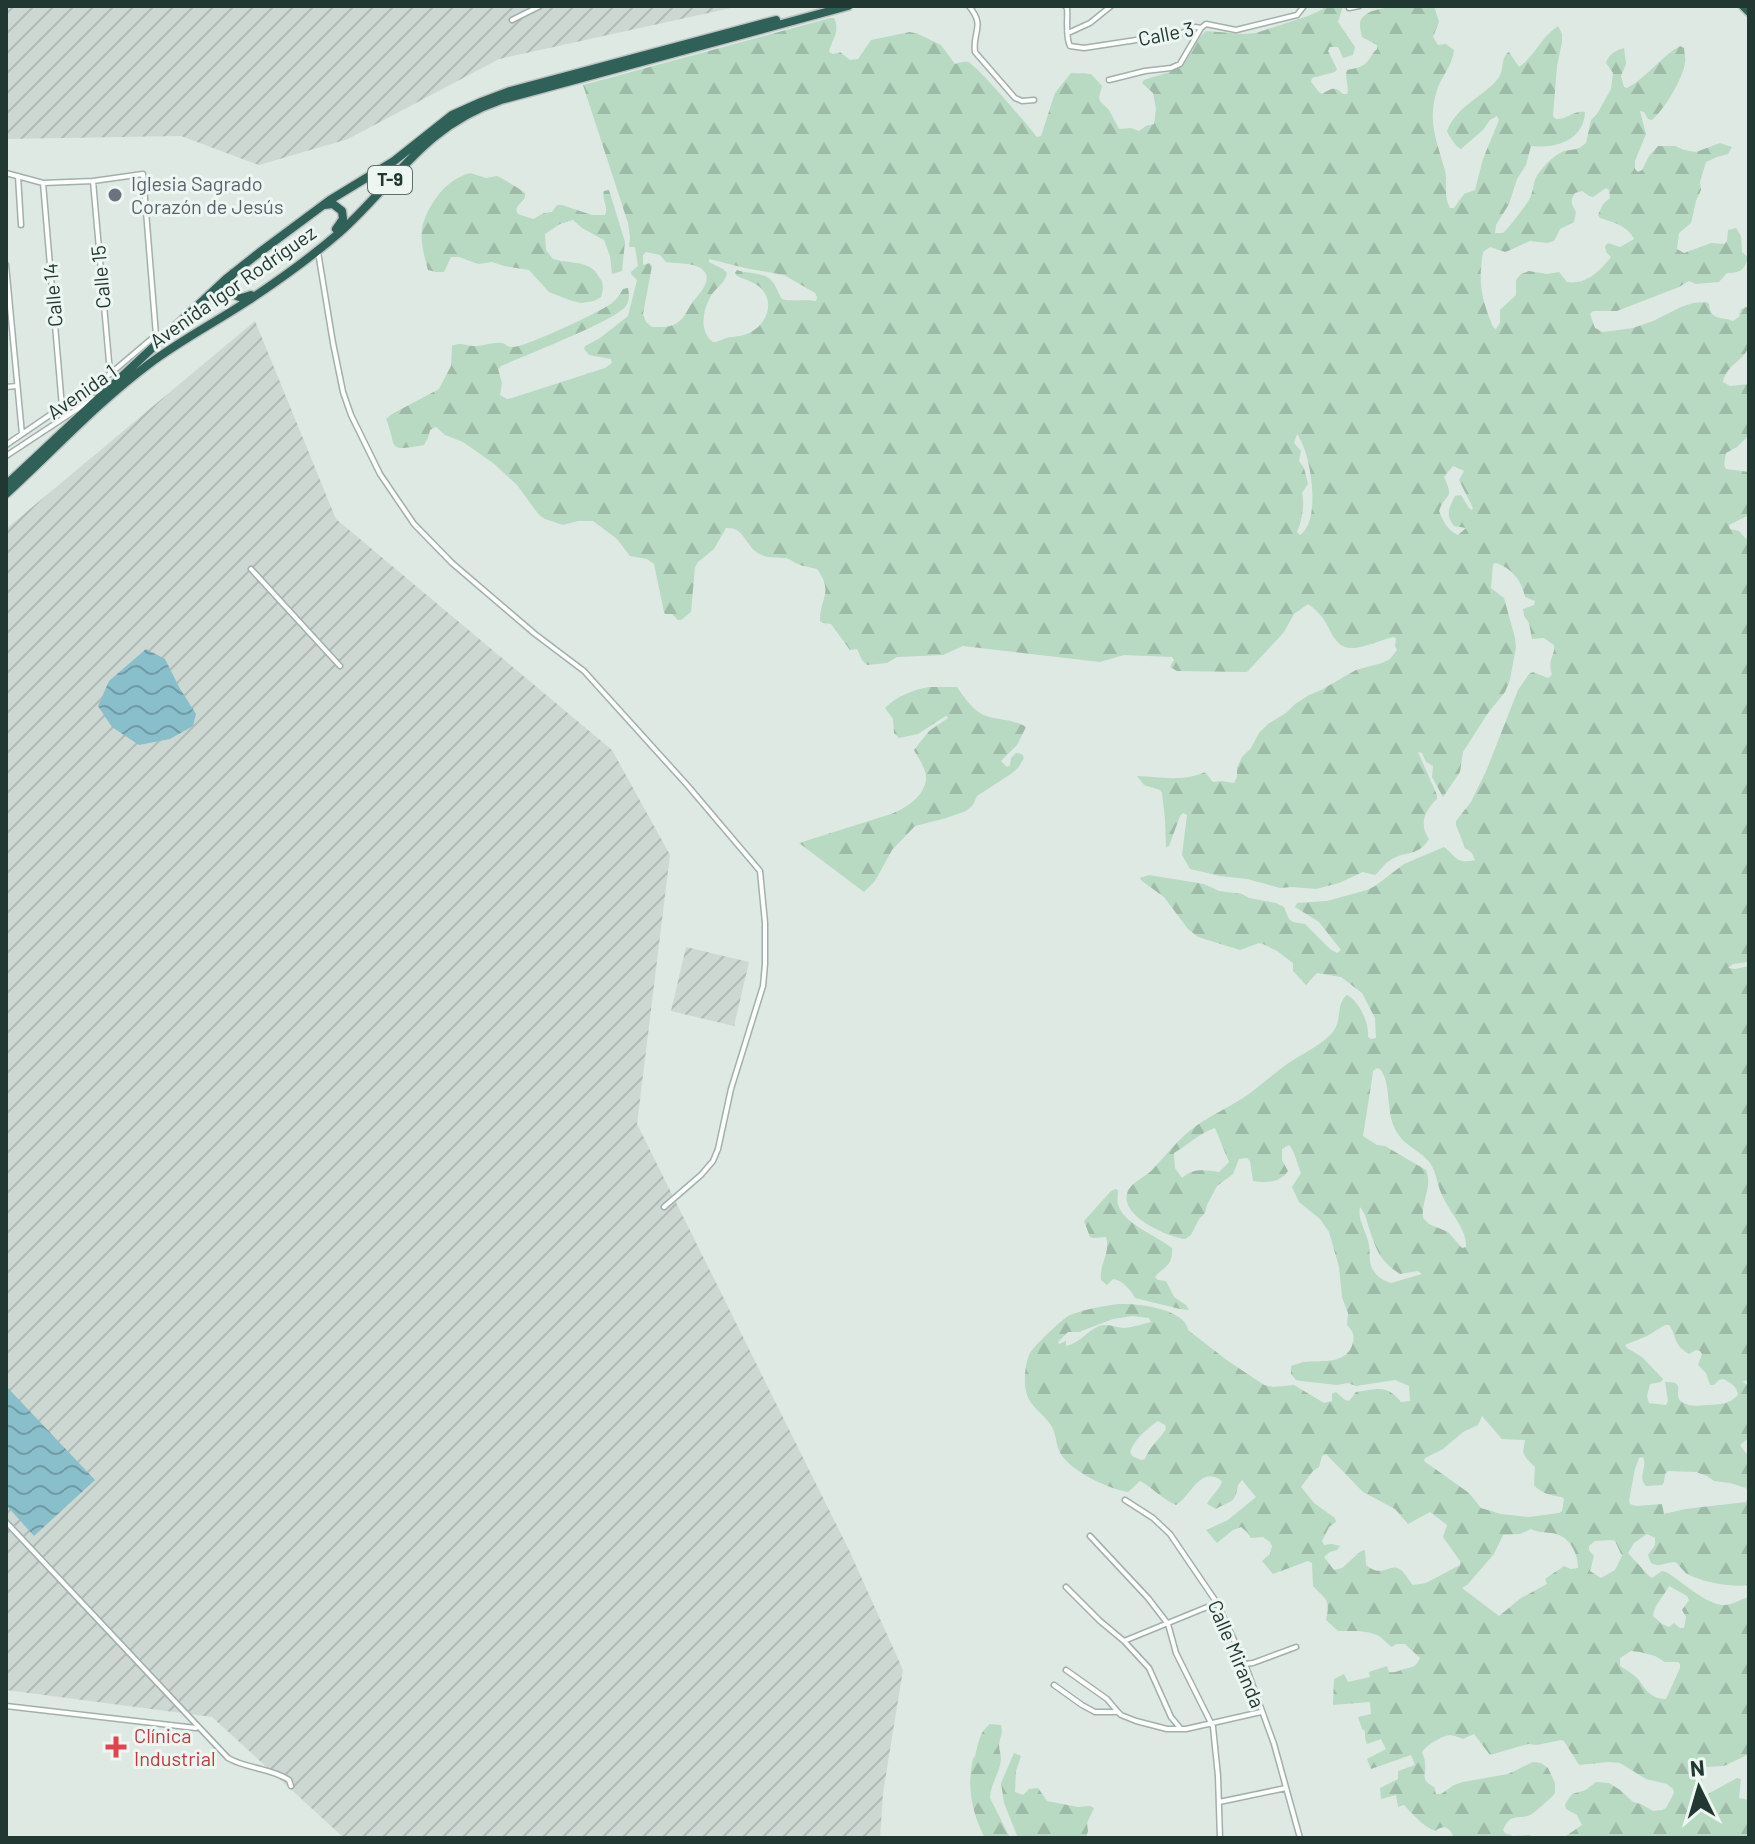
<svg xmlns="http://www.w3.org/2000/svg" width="1755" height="1844" font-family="Barlow,sans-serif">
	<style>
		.industrial { fill: url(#industrial-furrows) }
		.forest { fill: url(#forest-firs); fill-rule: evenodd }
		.water { fill: url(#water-waves) }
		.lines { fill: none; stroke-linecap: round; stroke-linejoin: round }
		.street-casing { stroke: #a2b0ab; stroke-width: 7 }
		.highway-casing { stroke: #bcc3c2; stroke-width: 11 }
		.street { stroke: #fff; stroke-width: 4 }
		.highway { stroke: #2f6159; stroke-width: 8 }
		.worship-dot { fill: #6b7280; stroke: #eef6f2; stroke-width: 3 }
		.health-dot { fill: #e0444e; stroke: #eef6f2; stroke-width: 3 }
		.labels { text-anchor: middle; stroke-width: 6; stroke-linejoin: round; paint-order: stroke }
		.shield { fill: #eef6f2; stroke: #5e706c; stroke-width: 2 }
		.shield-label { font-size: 18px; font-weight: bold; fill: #213732 }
		.street-label { font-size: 20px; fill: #213732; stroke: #eef6f2 }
		.worship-label { font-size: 20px; fill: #5b616d; stroke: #eef6f2; text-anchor: start }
		.health-label { font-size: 20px; fill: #be3a42; stroke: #eef6f2; text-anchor: start }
	</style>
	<defs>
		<pattern id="industrial-furrows" width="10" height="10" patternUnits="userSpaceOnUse" patternTransform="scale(2)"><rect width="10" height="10" fill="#cdd8d3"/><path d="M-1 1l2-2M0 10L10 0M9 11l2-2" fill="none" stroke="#b0bab6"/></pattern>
		<pattern id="forest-firs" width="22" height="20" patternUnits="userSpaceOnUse" patternTransform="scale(2)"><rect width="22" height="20" fill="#b8d9c2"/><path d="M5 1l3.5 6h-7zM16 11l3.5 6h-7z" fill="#9ebba7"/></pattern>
		<pattern id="water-waves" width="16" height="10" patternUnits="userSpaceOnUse" patternTransform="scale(2)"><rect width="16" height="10" fill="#89becb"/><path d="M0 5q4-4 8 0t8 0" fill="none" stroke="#709ba5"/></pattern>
	</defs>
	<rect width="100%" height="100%" fill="#dee9e4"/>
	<!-- industrial -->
	<path class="industrial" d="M6 6H740L499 59 348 139 259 165 181 136 6 139Z
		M255 321 336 519 612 750 670 855 637 1124 849 1550 903 1670 883 1793 880 1838H344L212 1717 6 1690V529Z
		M686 947 749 962 734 1026 671 1011Z"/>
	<!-- forest -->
	<path class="forest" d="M1323 6H1343L1338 22 1355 47 1353 55 1343 58 1338 47H1330L1328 51 1337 69 1335 72 1312 78 1311 82 1319 92 1322 94C1332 88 1335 86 1343 94H1347C1350 87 1344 79 1347 70 1353 69 1363 67 1367 62 1372 57 1371 54 1377 49V45L1362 37C1361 31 1358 23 1362 18 1371 4 1418 6 1434 6L1439 22 1433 37 1438 45 1446 44 1454 50C1452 67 1442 75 1437 90 1427 123 1437 140 1445 171 1448 184 1443 195 1450 208H1454L1464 194 1475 190 1483 159 1499 120 1497 116 1490 120 1483 130 1461 149C1456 147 1449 136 1447 131 1456 107 1481 98 1497 80 1506 69 1499 59 1509 52L1519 67C1535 56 1541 37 1558 26L1562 34V42L1557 66 1553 116 1556 119C1567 120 1573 110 1585 112 1584 140 1556 149 1531 146L1526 165 1517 179 1509 204 1496 225 1495 233H1503C1507 230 1528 203 1530 198 1534 190 1533 181 1538 174 1544 166 1553 156 1562 152 1573 148 1576 152 1586 143L1591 120 1597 114 1611 89 1613 73 1606 63C1608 55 1616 50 1624 48L1626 64 1621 76 1624 87 1627 88C1648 77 1660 57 1680 46L1684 48C1684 51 1686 59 1685 62 1684 77 1664 110 1652 120L1648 119 1644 112 1640 111 1646 134 1635 161V169L1638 172 1642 170 1649 156 1658 146H1675L1684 150 1696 152 1720 143 1732 147 1728 154 1717 157 1706 162 1700 182 1701 190 1696 201 1691 223 1679 233 1677 249 1684 253 1711 243 1724 244 1727 241 1728 230 1736 228 1741 236 1742 252 1748 257C1745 270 1740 273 1727 273L1719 282 1696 284 1689 281 1679 287 1617 311H1593L1590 314 1595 328 1603 332 1633 328 1653 321 1681 307 1693 303 1706 302 1709 304C1711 321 1720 316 1733 321L1739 317 1741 309 1749 306C1749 316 1752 336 1749 346 1745 360 1726 365 1723 382L1730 386 1749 384 1747 412 1749 435 1737 447 1726 453 1724 465 1726 469 1749 472V515L1729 525 1730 529 1739 531 1746 539 1749 532V962L1733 964 1728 968 1735 969 1749 966V1380L1744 1381 1743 1382 1749 1386V1438L1740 1445 1749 1457V1494L1746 1488 1730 1483 1714 1481 1707 1476 1696 1472 1668 1471 1665 1474 1664 1482 1662 1485 1646 1486C1637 1477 1648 1467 1643 1457L1639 1458 1635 1469 1629 1501 1630 1504 1636 1506 1662 1504 1664 1514 1685 1509 1746 1502 1749 1495V1585C1734 1588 1703 1582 1689 1575 1683 1572 1680 1565 1675 1562 1665 1562 1661 1568 1651 1563L1648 1555 1655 1545V1538L1647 1534 1634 1543 1628 1553 1649 1576 1652 1578 1662 1571 1666 1572C1682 1581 1706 1605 1724 1605 1733 1605 1740 1599 1749 1597V1754L1724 1766 1705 1767C1701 1773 1701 1788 1704 1794H1708L1737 1778 1741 1779 1739 1798 1749 1800V1838H1563L1582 1825 1577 1815 1566 1809 1565 1805C1574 1788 1574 1796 1587 1789 1590 1787 1593 1784 1596 1782L1609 1783 1620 1790 1633 1802 1641 1804 1653 1811 1662 1810 1666 1808 1674 1793 1673 1789 1667 1784 1646 1779 1620 1763 1608 1762 1579 1765 1564 1741 1561 1740 1537 1745 1528 1744 1490 1755 1474 1734 1463 1739C1461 1738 1453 1735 1450 1735 1441 1736 1427 1745 1422 1752 1423 1756 1425 1759 1425 1763 1427 1775 1419 1779 1434 1787L1436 1794H1441L1454 1785 1463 1782 1508 1774 1533 1762 1541 1763 1548 1768 1555 1783V1793C1551 1798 1536 1812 1530 1815 1516 1820 1511 1812 1503 1830L1505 1833 1513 1836 1530 1835 1533 1838H1454C1450 1827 1444 1824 1435 1831 1422 1826 1413 1814 1404 1805L1398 1807 1396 1795 1381 1799 1380 1788 1398 1779V1771L1415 1765 1411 1755 1371 1769 1367 1759 1386 1749 1381 1739 1367 1744 1365 1738V1731L1362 1729 1358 1717 1371 1714 1370 1702 1333 1705 1334 1679 1344 1674 1348 1682 1370 1677 1369 1672 1387 1666 1389 1672C1395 1673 1398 1671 1404 1669 1413 1667 1416 1667 1420 1658L1405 1644H1396L1392 1647C1387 1644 1383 1638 1377 1635 1366 1630 1351 1631 1338 1631L1326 1620C1331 1599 1325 1599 1313 1586L1312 1563 1308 1561 1273 1574 1262 1561 1270 1554 1272 1546 1270 1542 1263 1537 1251 1538 1247 1532 1241 1527 1233 1530 1217 1543 1206 1530 1228 1520 1256 1497 1242 1480 1238 1485C1235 1505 1230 1500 1216 1509L1207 1504C1211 1496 1221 1488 1222 1481 1200 1465 1193 1494 1176 1505 1162 1499 1153 1488 1140 1481L1128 1492C1109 1489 1075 1473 1063 1457 1056 1449 1057 1438 1053 1429 1046 1415 1032 1409 1027 1395 1023 1384 1025 1363 1030 1353 1034 1346 1063 1318 1070 1315 1085 1309 1103 1306 1119 1304 1137 1303 1186 1309 1188 1330L1228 1361 1264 1385 1273 1387 1294 1385 1324 1403 1332 1401V1394L1336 1392 1345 1400 1349 1401 1356 1392C1377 1389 1387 1384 1401 1402L1410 1401 1409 1386 1395 1380 1356 1386 1348 1383 1337 1385 1301 1381 1296 1380 1291 1374V1366C1294 1365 1300 1363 1303 1362 1320 1360 1348 1366 1353 1342 1355 1335 1352 1330 1347 1325L1348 1313 1342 1297 1339 1267 1329 1232 1320 1219 1299 1202 1292 1187 1301 1173C1297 1164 1295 1151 1289 1145L1282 1149V1160L1288 1171C1280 1183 1266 1183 1253 1181L1250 1161 1247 1158 1239 1159 1233 1174 1217 1186 1207 1205 1205 1213 1199 1219 1191 1235 1185 1239C1168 1237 1121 1217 1127 1194 1130 1182 1145 1178 1153 1169 1167 1154 1179 1138 1196 1126 1211 1115 1228 1108 1243 1098 1258 1088 1272 1075 1287 1064 1300 1055 1316 1048 1328 1037 1345 1023 1334 1005 1347 995 1360 1002 1369 1023 1368 1037L1371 1039 1376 1038 1375 1018 1362 993 1341 977 1317 973 1306 985 1293 971V963L1277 951 1263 944 1259 943 1240 950 1198 937 1188 929 1164 897 1142 881 1140 878 1149 875 1204 884 1219 891 1242 894 1249 898 1276 903 1284 907 1289 919 1293 922 1305 924 1330 949 1337 953 1341 950 1319 922 1295 907 1297 903 1327 901 1367 890 1375 886 1404 864 1444 847C1456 856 1456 865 1475 860L1472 853 1465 848 1456 825V821L1471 802 1487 769 1518 690 1529 674 1533 672 1548 678 1552 675C1547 658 1555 658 1554 645L1544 638 1532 639 1529 623 1524 616 1523 609 1534 605 1535 601 1525 597C1522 581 1512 568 1496 563L1493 564 1491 588 1504 598 1515 638 1516 647 1510 680 1505 692 1488 713 1463 752 1460 772 1443 797 1432 777 1433 766 1426 762 1422 753 1418 752 1437 795V799C1424 811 1419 825 1429 839 1417 858 1404 850 1389 861 1383 865 1380 871 1375 875L1363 872 1339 883 1316 889 1292 887 1280 888 1247 879 1220 876 1190 869 1182 855 1187 815 1183 813 1180 816 1169 846 1166 847 1165 819 1162 793 1160 790 1144 785 1137 776C1160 777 1184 782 1205 772L1213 782 1221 781 1234 783 1237 777V768L1242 757 1251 748 1259 733 1268 724 1286 713 1295 704 1309 695 1321 690 1356 670 1382 663 1390 659 1397 650 1395 646 1396 638 1393 637C1380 640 1365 648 1351 648 1334 648 1330 627 1322 617 1318 612 1314 608 1308 604L1294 614 1284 632 1247 672 1177 671 1170 667 1174 660 1172 657 1124 655 1100 662 963 646 943 655 897 657 887 663 867 665 862 660 857 649 850 650 831 624 823 623 820 621C820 597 834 593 817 569 813 568 808 567 804 566 797 565 793 560 786 558 775 557 765 559 755 551 744 541 743 527 726 528L714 549 698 562 695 567 691 612 681 620H678L672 614H665L664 612 654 564 647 559 630 556 617 539 593 521H578L563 525 545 519 539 515 517 485 493 463 463 442 445 435 436 427 430 430 428 438 424 445C385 452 398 448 386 419L392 414 439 389 451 366 452 346C462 341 466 347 476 346 484 346 493 342 501 343 507 344 506 347 513 347 526 347 600 312 612 303 617 299 620 294 623 289L628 288C629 294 630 300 626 306 617 320 521 357 501 366L498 369 502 383 500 395 507 399 512 398 605 368 612 363 611 359 589 355 584 349 585 346 600 338 628 316 637 280 631 274V272L638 266 635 247H629L630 237 628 223 583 85 830 18H834C841 32 831 40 829 52L833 54 840 52 850 60 858 59 871 40 910 32 918 34 941 45 955 64C959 63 964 61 968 62 976 64 1029 127 1037 137L1041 136 1042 133 1055 93 1071 73 1091 74 1102 86 1099 97 1100 101 1109 110 1119 129 1131 128 1139 131 1146 126 1154 124 1156 109 1153 93 1142 83 1144 80C1159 74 1176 74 1187 59 1194 50 1196 39 1206 31L1243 34 1256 33 1308 16 1323 9ZM1606 188 1609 190 1610 198 1603 204 1598 215 1600 218C1613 222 1628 226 1634 239L1620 247 1608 243 1605 246 1606 252 1611 257C1600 271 1586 285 1567 282L1559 272 1547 274 1529 271 1521 274 1516 280V295L1500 310V323L1496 329 1493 327C1481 298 1478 283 1483 252L1490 247 1505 252 1508 251 1530 241 1547 243 1554 241 1560 229 1574 222 1576 212C1572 204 1569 202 1575 193L1582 191 1589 196 1593 197ZM646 252 660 255 666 262C676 264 695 262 703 270 714 280 698 295 692 303 687 310 685 318 677 323 669 328 661 327 652 327L646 322 643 314 652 266 650 263 643 265V255ZM709 259 745 268 784 275 815 293 817 297 816 301C806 299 791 302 782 299 778 293 776 285 771 280 763 272 748 274 737 270L735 273 737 276C744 279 756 283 761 288 775 303 767 323 751 332 742 337 735 336 726 338 721 340 718 342 713 342 698 331 703 309 712 294 718 286 725 283 727 273L723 269 709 262ZM1297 434C1311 453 1322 520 1300 535L1297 532C1302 521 1305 504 1302 493L1308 484 1304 468 1299 461 1301 451 1294 443ZM1453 466 1464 471 1459 480 1473 508 1472 510 1469 508 1461 495 1455 496C1449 508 1445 515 1454 526L1466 528 1458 535C1448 531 1443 521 1439 511 1446 491 1455 501 1444 477ZM1377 1068 1380 1069C1393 1086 1384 1114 1398 1134 1405 1146 1421 1151 1430 1163 1437 1173 1437 1186 1443 1197 1450 1213 1467 1229 1466 1247L1462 1248 1448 1232 1429 1224 1423 1218C1421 1200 1433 1187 1426 1170L1385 1146 1377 1145 1363 1136 1372 1079 1373 1071ZM1215 1128 1229 1162 1219 1172C1203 1170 1194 1168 1182 1178L1175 1168 1174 1153C1188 1145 1199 1133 1215 1128ZM1360 1207C1366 1214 1367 1222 1370 1231 1377 1253 1382 1262 1400 1274L1418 1271 1422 1274 1391 1283C1381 1280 1375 1275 1371 1266 1369 1259 1370 1252 1369 1245 1367 1232 1357 1220 1360 1207ZM1132 1316 1149 1318 1151 1322C1143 1324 1133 1327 1125 1328 1115 1328 1110 1323 1099 1326 1087 1331 1080 1343 1066 1346V1341L1059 1344 1058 1342 1068 1332H1079L1113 1319ZM1665 1325H1669C1677 1335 1672 1344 1689 1354L1696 1350 1700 1351 1702 1354 1698 1365 1706 1373 1710 1385H1714L1719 1380 1723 1379C1730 1382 1738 1387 1738 1395 1728 1405 1721 1404 1708 1405 1699 1405 1691 1408 1682 1402 1671 1395 1689 1381 1665 1382L1668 1401 1666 1405 1649 1403 1647 1396 1650 1384 1661 1382 1663 1379 1642 1357 1627 1348 1625 1345 1647 1336ZM1482 1416 1502 1439 1525 1440 1523 1452 1526 1458 1535 1467 1534 1485C1540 1493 1552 1496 1562 1497L1564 1499 1562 1511 1559 1513 1529 1517 1501 1514 1481 1508 1469 1493 1424 1461 1425 1458 1443 1449 1463 1432 1478 1425ZM1158 1421 1165 1425 1166 1429C1159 1440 1149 1447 1145 1459L1141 1460 1132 1456 1130 1452C1135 1439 1146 1429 1158 1421ZM1326 1454 1363 1492 1395 1509 1408 1524 1430 1512 1447 1525 1443 1537 1460 1561V1565L1426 1583 1413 1585C1409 1581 1404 1571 1399 1569 1389 1563 1383 1579 1366 1565L1365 1550 1361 1551 1342 1568 1334 1570 1324 1557 1330 1552 1337 1550 1340 1546 1332 1544 1324 1545 1322 1541 1329 1527 1336 1522 1335 1518 1314 1503 1301 1487 1313 1471 1319 1467 1322 1456ZM1531 1529C1539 1533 1543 1532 1551 1533 1569 1535 1578 1552 1578 1568L1571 1569 1564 1566 1545 1579 1547 1584 1521 1598 1499 1616 1462 1588 1467 1585 1494 1554 1503 1535 1520 1534ZM1611 1540 1615 1541 1622 1556 1615 1570 1601 1578 1590 1571 1594 1556 1589 1550V1546L1595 1541ZM1669 1586 1687 1596 1689 1600 1682 1610 1686 1617 1684 1628H1680L1674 1623 1669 1627 1662 1624 1653 1616C1654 1605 1664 1596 1669 1586ZM1631 1651 1640 1652 1655 1656 1665 1662H1678L1680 1664V1668L1666 1699C1651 1699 1646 1690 1638 1679 1632 1673 1626 1670 1620 1666V1658Z
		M470 173 486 178 497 176C502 178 521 190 525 193V197C522 204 513 206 518 214L533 219 544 213 552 212 557 205H562L592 215H605C609 206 601 199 604 191L609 190 625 242 622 271 612 274 610 256 604 240 582 228 573 220 560 224 545 234 546 250 553 259C565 263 584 261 594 270 597 273 599 278 602 281L603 289 601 297 594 301 581 303 569 300 549 292 529 270 504 266 492 262 478 264 459 257H451L444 272H436L428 270C420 240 417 227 434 201 443 187 454 178 470 173Z
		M929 687H957C963 696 971 707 980 713 994 721 1012 718 1026 727L1017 745 1001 761 1007 767 1010 765 1011 758 1016 753 1022 754 1024 758 1018 768 1011 774 977 796 973 805 966 811 943 819 915 826 892 850 875 881 864 892 799 843 891 814C905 809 925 796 926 779 927 769 918 758 914 750L929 731 948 718 947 716 944 717 918 734 899 738 894 733 893 719 885 708C897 696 913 690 929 687Z
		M1116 1189 1118 1191C1118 1193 1117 1202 1118 1204 1122 1223 1157 1236 1172 1248 1173 1266 1165 1265 1155 1277L1158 1280 1166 1281 1174 1297 1186 1305 1189 1310 1180 1309 1135 1298C1131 1290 1122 1280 1113 1279L1107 1285 1101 1280C1099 1264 1111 1253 1106 1237L1094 1238 1090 1237 1084 1221 1111 1191Z
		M990 1724 1001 1725C1003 1734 1000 1737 999 1745 999 1750 1001 1754 1001 1759 1000 1773 990 1785 990 1798L1010 1838H985C973 1816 967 1789 972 1764 974 1752 974 1763 976 1752 979 1740 980 1732 990 1724Z
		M1014 1753 1021 1756 1016 1771 1015 1792 1023 1795 1029 1789 1038 1788 1047 1801 1078 1807 1090 1806 1094 1808 1087 1823 1088 1831 1086 1838H1018L1004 1803 1001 1783Z"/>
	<!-- water -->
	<path class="water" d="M146 649 165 659 179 687 196 714 193 726 170 739 139 745 112 727 98 706 109 681Z
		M6 1386 95 1480 34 1536 6 1505Z"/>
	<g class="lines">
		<!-- street casing -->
		<g class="street-casing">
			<path id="street" d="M969 6C986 27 972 31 975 52L1015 98 1022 101 1034 100
				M1065 6 1067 8C1068 19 1065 36 1070 46L1084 48 1182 33 1195 27 1201 28 1206 24 1236 30 1297 15 1304 6
				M1349 6V8L1359 6
				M512 20 540 6
				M1068 33 1090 23 1111 6
				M1109 80 1145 71 1171 68 1180 64 1201 28
				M6 173 43 183 93 181 143 174 156 335 110 374 6 445
				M18 176 21 225
				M93 181 110 373
				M43 183 62 407
				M318 252 333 343 343 392 351 415 380 474 414 524 452 563 535 634 584 671 688 786 760 871 765 923V964L763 986 731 1089 718 1149 713 1161 701 1175 664 1207
				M6 265 22 434
				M6 387 17 386
				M6 456 94 398
				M251 569 340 666
				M1125 1500 1153 1518 1170 1534 1217 1603 1245 1664 1274 1744 1300 1838
				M6 1522 228 1758C247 1769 271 1768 289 1780L291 1786
				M1090 1536 1148 1598 1168 1624 1176 1653 1213 1727 1218 1776 1220 1838
				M1066 1587 1100 1621 1124 1641 1149 1668 1171 1717 1180 1728
				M1124 1641 1217 1603
				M1245 1664 1253 1663 1296 1647
				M1066 1670 1107 1699 1118 1712
				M1054 1685 1082 1705 1095 1712H1118L1121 1715 1136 1721 1167 1729H1186L1261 1712
				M6 1706 196 1728
				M1219 1802 1286 1788"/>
		</g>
		<!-- highway casing -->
		<g class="highway-casing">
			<path id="highway" d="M1743 6 1749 12
				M324 205 333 204 342 211 343 219 336 229
				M233 273 229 285 232 294 242 298 251 295
				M6 485 226 279 260 252 330 200 394 161 452 115 481 102 510 91 776 20
				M6 494C53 451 98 402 149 364 181 340 214 323 246 302 278 281 310 258 339 233 396 182 422 127 501 100L848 6"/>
		</g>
		<!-- street -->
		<use href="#street" class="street"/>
		<!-- highway -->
		<use href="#highway" class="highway"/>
	</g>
	<!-- markers -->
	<circle class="worship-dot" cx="115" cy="195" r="8"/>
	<path class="health-dot" d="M112 1735h8v8h8v8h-8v8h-8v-8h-8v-8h8z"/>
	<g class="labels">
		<!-- shield labels -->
		<rect class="shield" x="368" y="166" width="44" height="28" rx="6"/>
		<g class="shield-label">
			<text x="390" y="186">T-9</text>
		</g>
		<!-- street labels -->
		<g class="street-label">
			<text transform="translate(1166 34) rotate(-11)" y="7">Calle 3</text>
			<text transform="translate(101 277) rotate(-95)" y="7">Calle 15</text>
			<text transform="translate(233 287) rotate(-35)" y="7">Avenida Igor Rodríguez</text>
			<text transform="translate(53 295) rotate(-95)" y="7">Calle 14</text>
			<text transform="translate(82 392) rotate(-35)" y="7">Avenida 1</text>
			<text transform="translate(1236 1654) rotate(67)" y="7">Calle Miranda</text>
		</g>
		<!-- worship labels -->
		<g class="worship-label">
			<text x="131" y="191">Iglesia Sagrado<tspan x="131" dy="23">Corazón de Jesús</tspan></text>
		</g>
		<!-- health labels -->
		<g class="health-label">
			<text x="134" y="1743">Clínica<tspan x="134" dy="23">Industrial</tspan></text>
		</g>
	</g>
	<!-- border -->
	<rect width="1755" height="1844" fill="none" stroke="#213732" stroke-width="16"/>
	<!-- north arrow -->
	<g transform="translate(1699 1788) rotate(355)" stroke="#eef6f2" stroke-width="6" paint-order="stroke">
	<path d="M0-6L14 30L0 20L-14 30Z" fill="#213732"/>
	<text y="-12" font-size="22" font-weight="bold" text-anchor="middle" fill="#213732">N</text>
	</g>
</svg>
